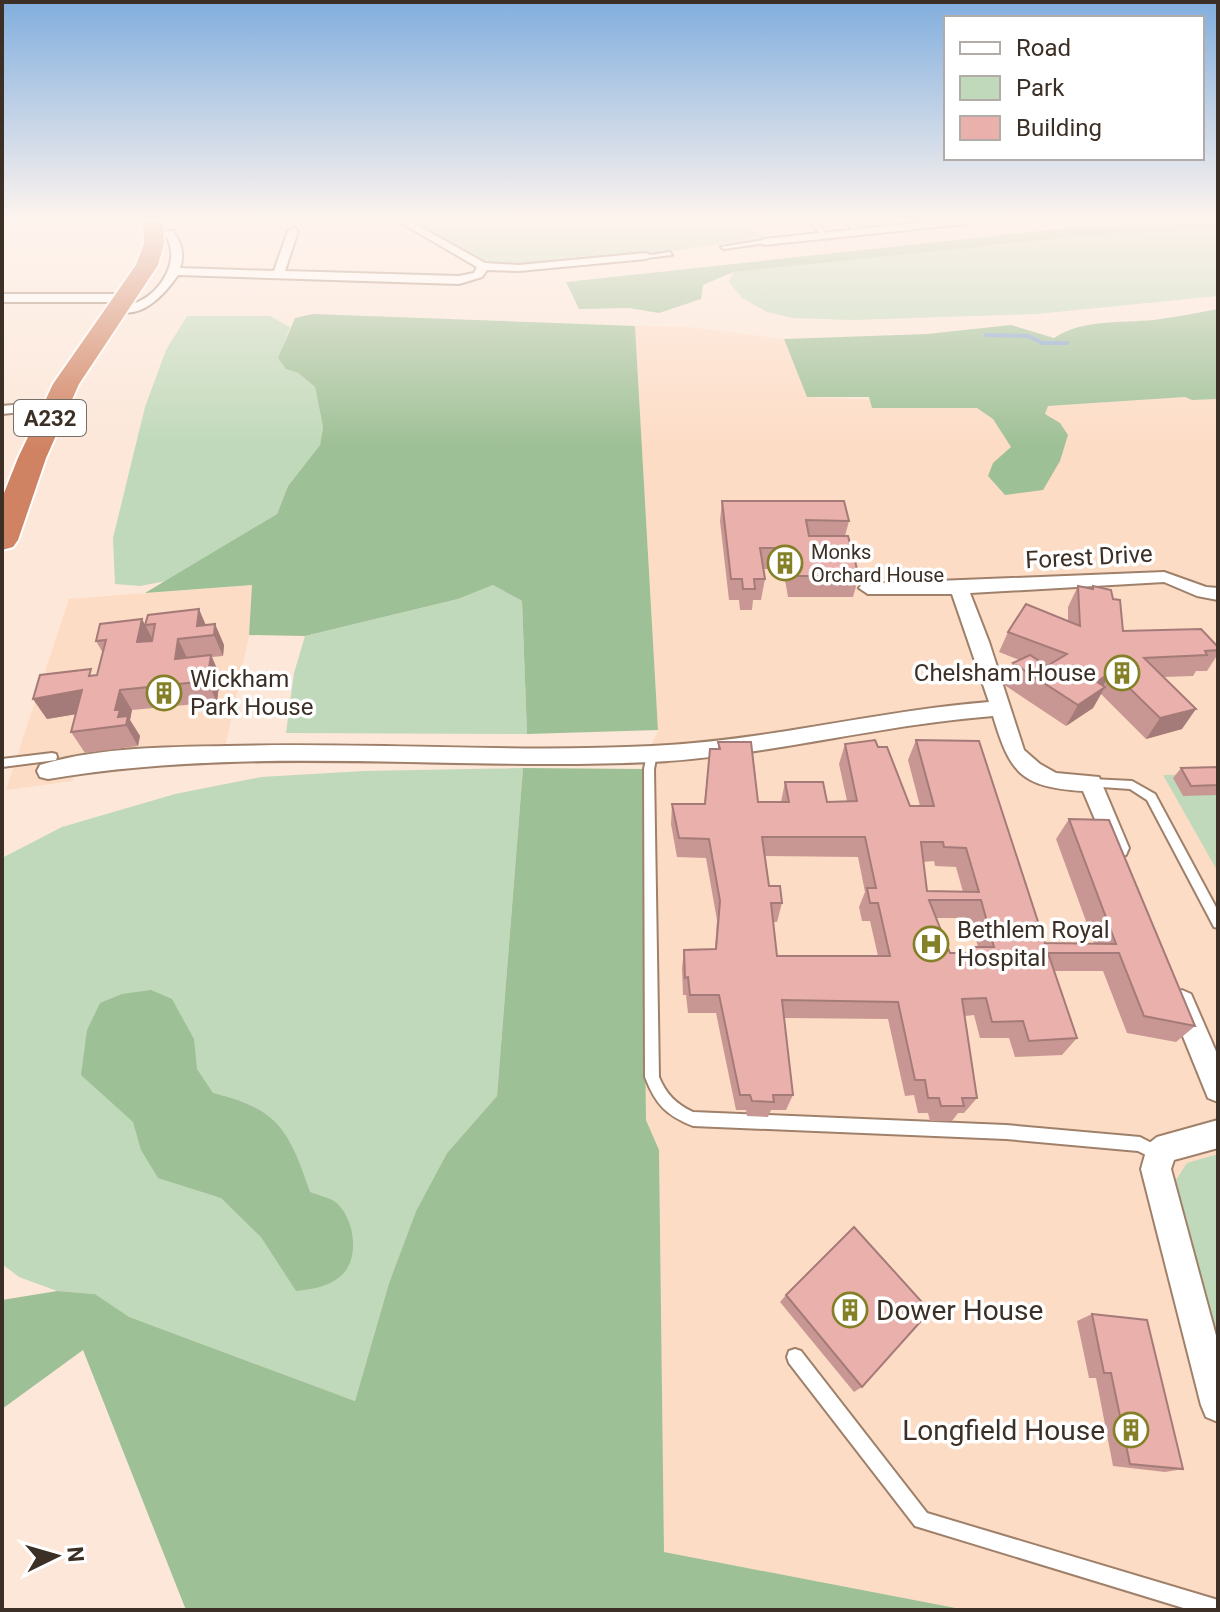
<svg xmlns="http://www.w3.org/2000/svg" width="1220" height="1612" font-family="Roboto,sans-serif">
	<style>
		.built { fill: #fddcc5 }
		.green { fill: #c0d9ba }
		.forest { fill: #9ec096 }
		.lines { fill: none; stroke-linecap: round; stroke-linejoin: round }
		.stream { stroke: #86a5ce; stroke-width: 4 }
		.lane-casing { stroke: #9f806a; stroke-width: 4 }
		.street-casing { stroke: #9f806a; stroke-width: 4 }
		.highway-casing { stroke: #fff; stroke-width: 4 }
		.lane { fill: #fff; fill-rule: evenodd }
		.street { fill: #fff; fill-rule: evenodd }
		.highway { fill: #d08362; fill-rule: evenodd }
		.wall { fill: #c99793; fill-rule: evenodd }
		.shaded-wall { fill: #a47b78 }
		.building { fill: #eab0ab; stroke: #a47b78; stroke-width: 2; fill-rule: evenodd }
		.labels { text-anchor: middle; stroke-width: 7; stroke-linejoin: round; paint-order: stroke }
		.far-poi-label { font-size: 20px; fill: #3c2f25; stroke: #fff; text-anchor: start }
		.shield { fill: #fff; stroke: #766d66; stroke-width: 2 }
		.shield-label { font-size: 22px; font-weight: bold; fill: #3c2f25 }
		.street-label { font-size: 24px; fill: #3c2f25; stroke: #fff }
		.poi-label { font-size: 24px; fill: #3c2f25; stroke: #fff; text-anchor: start }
		.near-poi-label { font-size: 28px; fill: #3c2f25; stroke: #fff; text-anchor: start }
	</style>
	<rect width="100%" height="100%" fill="#fce7d9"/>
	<!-- built -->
	<path class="built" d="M635 326 688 327 784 339 807 397 1048 406 1185 397 1192 400 1218 399V1610H966L664 1552 659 1151 646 1120 642 769 658 730Z
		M252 585 249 635 225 748 78 761 73 781 6 790 69 599Z"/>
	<!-- green -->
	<path class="green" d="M415 221H738L767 237 645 255 519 266 489 263Z
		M1218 228V296L1037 314 852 320 793 318 767 312 742 298 729 282 733 272 759 267 1072 237Z
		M187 316H270L290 327 282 349 286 369 298 373 315 387 323 427 320 445 288 486 277 514 166 581 140 586 115 584 113 538 145 407 166 350Z
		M493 585 522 601 527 734 286 733 294 673 305 636 458 599Z
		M523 768 497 1096 447 1153 416 1211 389 1283 355 1401 128 1317 95 1294 57 1291 19 1277 2 1264V858L62 827 175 794 261 777 364 771Z
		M1218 774V872L1163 775Z
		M1218 1154V1347L1172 1186 1187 1163Z"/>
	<!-- forest -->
	<path class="forest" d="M1193 221H1218V228L1072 237 733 272 703 285 701 299 659 313 629 308 579 309 566 282 1067 228Z
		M1218 309V399L1192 400 1185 397 1048 406 1045 414 1060 423 1068 435 1060 461 1043 490 1005 495 988 476 993 463 1011 447 993 419 977 408H872L869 397H807L784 339 927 334 1011 325 1054 338C1082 319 1122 323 1154 320 1176 317 1197 313 1218 309Z
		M313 314 635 326 658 730 527 734 522 601 493 585 458 599 305 636 249 635 252 585 145 593 277 514 288 486 320 445 323 427 315 387 298 373 286 369 278 358 295 318Z
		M523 768 642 769 646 1120 659 1150 664 1552 966 1610H186L83 1350 2 1409V1300L57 1291 95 1294 129 1317 355 1401 389 1283 416 1211 447 1153 497 1096Z
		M151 990 172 999 194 1039 197 1069 213 1093C279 1109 289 1131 310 1192 317 1195 327 1197 334 1201 354 1215 361 1257 342 1275 329 1287 313 1289 296 1291L261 1237 221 1198 158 1178 141 1150 133 1122 81 1075 87 1030 100 1003 122 994Z"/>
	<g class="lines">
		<!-- stream -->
		<path class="stream" d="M986 335 1029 336 1042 343H1067"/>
		<!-- lane casing -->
		<g class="lane-casing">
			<path id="lane" d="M809 221H815L827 235V237H823Z
				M844 221H850L862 232 857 233Z
				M764 240 766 243 724 249 721 247Z
				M670 252 672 255 646 258 643 256Z
				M652 750 657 754 654 769 659 1077C666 1094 676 1104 693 1112L1006 1125 1140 1137 1163 1149 1165 1154 1163 1159 1158 1161 1138 1151 1006 1139 693 1126C666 1115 656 1105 645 1077L644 769 647 754Z
				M52 753 56 754 57 757 56 760 2 767V759Z
				M1091 779 1132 781 1155 794 1218 911V928L1214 927 1147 800 1130 789 1087 786 1086 783Z
				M795 1349 801 1351 927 1513 1218 1600V1610H1190L915 1526 789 1363 787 1357 789 1351Z"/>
		</g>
		<!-- street casing -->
		<g class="street-casing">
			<path id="street" d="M398 221H410L485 263 519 265 646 253 652 256 646 259 519 271 487 270 482 277 459 284 178 275C165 294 138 324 113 308 120 303 129 305 138 302 161 292 181 260 166 236H151V232L173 231C181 243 185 253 180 268L274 271 288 231 293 228 298 231 285 271 459 276 474 273 477 267Z
				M935 221H969L964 224 764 245 759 242 764 239Z
				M2 294H126L132 298 126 302H2Z
				M55 401 62 405 60 408 2 414V406Z
				M1164 572 1206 587 1218 588V600L1197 596 1164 582 970 593 989 642 1024 750 1040 764 1056 773 1099 777 1129 848 1126 855 1118 857 1110 855 1083 791C1021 787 1010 773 993 716 878 725 766 756 652 762 450 771 248 745 48 779L40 777 37 771 40 765C99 747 167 747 227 746 369 742 511 753 652 746 765 741 876 711 989 702L952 594H868L859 588 862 584Z
				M1182 990 1191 994 1218 1056V1102L1208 1098 1169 1002 1173 994Z
				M1218 1120V1148L1174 1160 1171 1169 1218 1343V1422L1206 1417 1201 1405 1141 1169 1148 1144 1157 1137Z"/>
		</g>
		<!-- highway casing -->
		<g class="highway-casing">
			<path id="highway" d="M143 221H163L164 244 158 265 79 384 46 458 18 540 13 547 2 550V498L18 458 53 384 136 265 144 244Z"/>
		</g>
		<!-- lane -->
		<use href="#lane" class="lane"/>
		<!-- street -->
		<use href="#street" class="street"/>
		<!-- highway -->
		<use href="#highway" class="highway"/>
	</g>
	<!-- wall -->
	<path class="wall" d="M722 501 849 521 845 536 859 576 853 597H788L783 569H763L765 579 761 600H753L752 610H740L739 600H729L720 521Z
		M1078 586 1092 589 1093 586 1113 599 1123 631 1218 647V654L1207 671H1196L1193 676 1164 677 1182 729 1146 739 1101 694 1093 708 1066 726 1003 684 1013 663 1019 660 999 652 1008 632 1068 621V607Z
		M148 615 206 625 215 624 224 645 223 656 212 657 220 676 217 702 132 710 130 720 140 736 138 746 85 753 71 732 76 714 47 719 33 699 97 675 103 653 96 641 145 625Z
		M916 740 1045 943H1094L1056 839 1069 819 1195 1026 1176 1042 1127 1033 1103 971H1054L1077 1038 1062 1055 1015 1057 1009 1038H980L974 1015 965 1016 977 1098 964 1113H958L952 1121H930L928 1113H918L914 1095 905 1096 888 1019 784 1018 793 1095 786 1110H771L768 1117 747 1116 746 1110H736L716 1013H688L686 995H683L682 968 684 950 715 949 717 920 706 858 677 857 671 824 672 804H704L710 749H718V742L758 802H781L785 782 827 802 847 801 839 764 845 744 878 747 910 806H920L908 760ZM765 856 858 857 865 892 859 907 862 921H870L878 956H777L773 922H777L782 903 769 886ZM934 861 935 866 956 867 963 892 927 891 923 862ZM936 918H970L978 947H972L968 953H950Z
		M1218 767V795L1183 796 1173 778 1181 768Z
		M786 1295 862 1387 854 1392 780 1302Z
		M1092 1314 1183 1469 1165 1472 1113 1466 1096 1378H1089L1077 1321Z"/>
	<!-- shaded-wall -->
	<path class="shaded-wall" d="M199 609 208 630 197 626Z
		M142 619 153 640 148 663 137 642Z
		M215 624 224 645 223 656 214 635Z
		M178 639 188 660 175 659Z
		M211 655 220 676 217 702 207 681Z
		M1112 671 1101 689 1105 687 1093 708 1066 726 1078 705 1097 682Z
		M82 690 95 711 47 719 33 699Z
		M120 690 132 710 130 720 140 736 138 746 126 725H123L115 710Z
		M1196 709 1182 729 1146 739 1160 718Z"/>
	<!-- building -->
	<path class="building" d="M722 501H844L849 521 806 520 809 536H848L859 576H792L787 548H760L765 579H754L755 589H743L742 579H731Z
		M1078 586 1093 589V586L1111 590 1113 599 1120 600 1123 631 1201 629 1218 647V650L1205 651 1207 655 1144 658 1196 709 1160 718 1112 671 1097 682 1105 687 1078 705 1013 663 1030 655 1047 666 1067 654 1008 632 1026 604 1080 626Z
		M199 609 197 626 215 624 214 635 178 639 175 659 211 655 207 681 120 690 115 710H120L118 717 128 716 126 725 71 732 82 690 33 699 40 675 91 669 89 676 97 675 106 640 96 641 100 624 142 619 137 642 152 641 155 624 145 625 148 615Z
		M875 740 878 747H887L910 806H934L916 740 979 741 1045 943 1116 944 1069 819 1109 820 1195 1026 1144 1016 1119 953H1048L1077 1038 1029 1041 1023 1021 992 1022 986 998 962 999 977 1098H962L964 1106H941L939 1098H928L925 1080H915L898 1002 782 1000 793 1095H773L774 1102 752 1101 750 1095H740L719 995H690L688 977 685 978 684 950 716 949 720 901 709 839 679 838 672 804H705L710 749H720L718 742H751L758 802H789L785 782H823L827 802 857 801 845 744ZM762 837H865L876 888H867L870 903H878L890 956H777L771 903H782L780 886H769ZM921 842H943L944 847 966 848 979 892 927 891ZM929 900H981L994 947H972L974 953H950Z
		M1218 767V785L1191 786 1181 768Z
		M854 1227 930 1311 862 1387 786 1295Z
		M1092 1314 1147 1320 1183 1469 1130 1464 1111 1373H1104Z"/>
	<!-- sky -->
	<linearGradient id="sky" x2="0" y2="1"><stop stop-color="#81aede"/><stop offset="0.49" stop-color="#fef4ee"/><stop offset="1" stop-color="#fef4ee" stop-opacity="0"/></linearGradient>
	<rect width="1220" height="447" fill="url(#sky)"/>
	<!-- icons -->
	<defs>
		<g id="building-ring" transform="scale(1.8)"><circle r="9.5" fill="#fff" stroke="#848027" stroke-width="1.5"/><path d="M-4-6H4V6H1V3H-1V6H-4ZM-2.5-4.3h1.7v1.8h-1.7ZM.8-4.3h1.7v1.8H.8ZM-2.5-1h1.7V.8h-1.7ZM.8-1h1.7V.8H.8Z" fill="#848027"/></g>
		<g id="hospital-ring" transform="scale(1.8)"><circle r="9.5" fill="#fff" stroke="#848027" stroke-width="1.5"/><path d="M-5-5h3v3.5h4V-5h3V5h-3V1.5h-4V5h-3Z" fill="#848027"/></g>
	</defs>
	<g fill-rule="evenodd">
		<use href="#building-ring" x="785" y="563"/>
		<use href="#building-ring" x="1122" y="673"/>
		<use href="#building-ring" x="164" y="693"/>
		<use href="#hospital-ring" x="931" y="944"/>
		<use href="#building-ring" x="850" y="1310"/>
		<use href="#building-ring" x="1131" y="1430"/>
	</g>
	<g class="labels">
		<!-- far-poi labels -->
		<g class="far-poi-label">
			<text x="811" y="559">Monks<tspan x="811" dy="23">Orchard House</tspan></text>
		</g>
		<!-- shield labels -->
		<rect class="shield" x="14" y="400" width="72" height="36" rx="6"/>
		<g class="shield-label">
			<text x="50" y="426">A232</text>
		</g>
		<!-- street labels -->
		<g class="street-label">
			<text transform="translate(1089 557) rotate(-3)" y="8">Forest Drive</text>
		</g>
		<!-- poi labels -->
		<g class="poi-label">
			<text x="1096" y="681" text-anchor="end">Chelsham House</text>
			<text x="190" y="687">Wickham<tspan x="190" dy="28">Park House</tspan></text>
			<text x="957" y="938">Bethlem Royal<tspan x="957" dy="28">Hospital</tspan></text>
		</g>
		<!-- near-poi labels -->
		<g class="near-poi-label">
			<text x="876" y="1320">Dower House</text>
			<text x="1105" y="1440" text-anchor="end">Longfield House</text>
		</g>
	</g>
	<!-- border -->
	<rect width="1220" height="1612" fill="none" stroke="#3c2f25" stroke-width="8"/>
	<!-- legend -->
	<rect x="944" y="16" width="260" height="144" fill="#ffffff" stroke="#b1aca8" stroke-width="2"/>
	<rect x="960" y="42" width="40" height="12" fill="#ffffff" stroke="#b1aca8" stroke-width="2"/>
	<text x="1016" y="56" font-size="24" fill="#3c2f25">Road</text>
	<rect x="960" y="76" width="40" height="24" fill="#c0d9ba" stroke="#b1aca8" stroke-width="2"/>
	<text x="1016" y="96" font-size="24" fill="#3c2f25">Park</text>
	<rect x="960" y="116" width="40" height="24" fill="#eab0ab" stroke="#b1aca8" stroke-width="2"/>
	<text x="1016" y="136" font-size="24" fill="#3c2f25">Building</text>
	<!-- north arrow -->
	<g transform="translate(56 1556) rotate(85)" stroke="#ffffff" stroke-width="6" paint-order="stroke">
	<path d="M0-6L14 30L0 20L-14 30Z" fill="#3c2f25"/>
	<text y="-12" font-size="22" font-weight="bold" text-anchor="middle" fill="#3c2f25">N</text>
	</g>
</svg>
